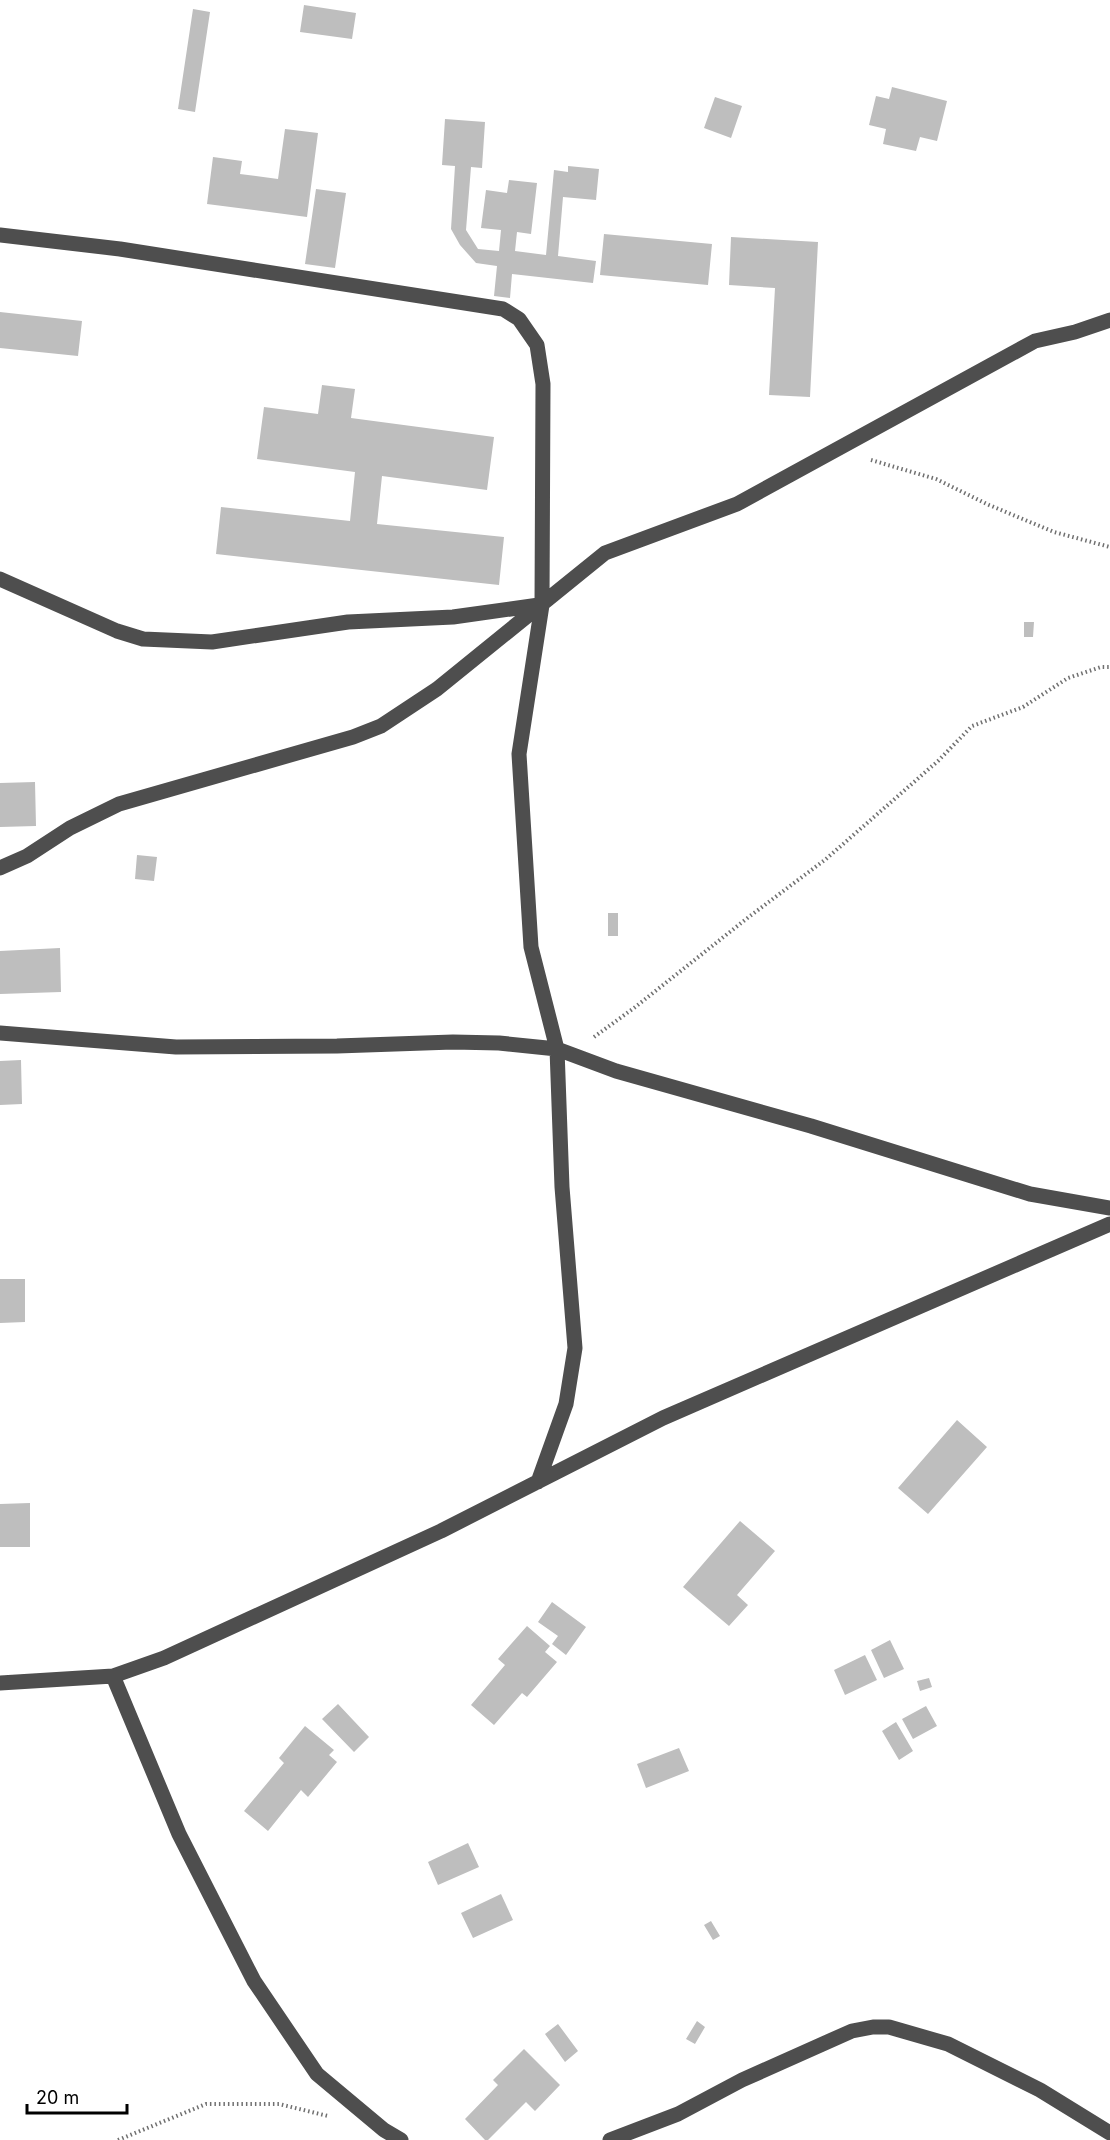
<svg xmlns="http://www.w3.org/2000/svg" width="1110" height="2140" font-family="Inter,sans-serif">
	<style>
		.building { fill: #bebebe }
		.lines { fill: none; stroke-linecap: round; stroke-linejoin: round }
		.path { stroke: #707070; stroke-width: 4; stroke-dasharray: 1.5 3; stroke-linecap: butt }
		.minor { stroke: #4e4e4e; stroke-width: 15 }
	</style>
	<rect width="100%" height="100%" fill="#fff"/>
	<!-- building -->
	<path class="building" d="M304 5 356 13 352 39 300 32Z
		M193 9 210 12 195 112 178 109Z
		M892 87 947 101 937 141 920 137 916 151 883 144 886 129 869 125 876 96 889 99Z
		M715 97 742 106 731 138 704 128Z
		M445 119 485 122 482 168 471 167 466 230 478 249 499 251 501 230 481 228 486 190 507 193 509 180 537 183 531 234 517 232 515 251 546 255 554 170 568 172V166L599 169 596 200 563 197 558 256 596 261 593 283 512 274 510 298 494 296 497 266 476 263 460 245 451 229 455 166 442 165Z
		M285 129 318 133 307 217 207 204 213 157 242 161 240 174 278 179Z
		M316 189 346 193 335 268 305 264Z
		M604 234 712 244 708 285 600 275Z
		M731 237 818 242 810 397 769 395 775 288 729 285Z
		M0 312 82 321 78 356 0 348Z
		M322 385 355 389 351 418 494 437 487 490 382 476 377 524 504 537 499 585 216 554 221 507 350 521 355 472 257 459 264 407 318 414Z
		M1024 622H1034L1033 637H1024Z
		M35 782 36 826 0 827V783Z
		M137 855 157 857 154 881 135 879Z
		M608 913H618V936H608Z
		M60 948 61 992 0 994V951Z
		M21 1060 22 1104 0 1105V1061Z
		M0 1279H25V1322L0 1323Z
		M957 1420 987 1447 928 1514 898 1488Z
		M30 1503V1547H0V1504Z
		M740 1521 775 1551 737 1595 748 1605 729 1626 683 1587Z
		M552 1602 586 1627 566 1655 552 1644 558 1636 538 1622Z
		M527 1626 550 1646 545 1652 557 1662 527 1697 522 1693 494 1725 471 1705 505 1665 498 1659Z
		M890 1640 904 1669 884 1678 871 1650Z
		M865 1655 877 1680 845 1695 834 1670Z
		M929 1678 932 1687 920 1691 917 1681Z
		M338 1704 369 1737 354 1752 322 1719Z
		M926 1706 937 1726 913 1739 902 1719Z
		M896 1722 913 1751 899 1760 882 1731Z
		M305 1726 334 1750 329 1755 337 1762 308 1797 301 1790 268 1831 244 1811 284 1763 279 1758Z
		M679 1748 689 1771 646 1788 637 1764Z
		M468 1843 479 1867 438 1885 428 1862Z
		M501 1894 513 1920 473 1938 461 1913Z
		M711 1921 720 1936 713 1940 704 1925Z
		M697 2021 705 2027 695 2044 686 2039Z
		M558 2024 578 2051 565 2062 545 2034Z
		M524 2049 560 2085 535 2111 526 2102 488 2140H485L465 2119 498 2085 493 2080Z"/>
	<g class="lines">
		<!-- path -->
		<path class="path" d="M871 460 936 479 989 505 1054 532 1110 547
			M594 1037 634 1008 750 916 826 859 938 761 972 726 1023 707 1068 678 1101 667H1110
			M118 2140 206 2104H279L328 2116"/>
		<!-- minor -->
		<path class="minor" d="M0 235 120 249 503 309 519 319 537 345 543 384 542 605 519 754 531 947 557 1049 562 1187 575 1348 566 1404 538 1482
			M0 579 117 631 143 639 212 642 348 622 453 617 539 605
			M0 868 27 856 70 828 119 804 353 737 381 726 437 689 605 553 737 504 1035 341 1075 332 1110 320
			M0 1033 176 1047 337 1046 453 1042 499 1043 557 1049 616 1071 811 1126 1030 1194 1110 1208
			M113 1676 179 1834 254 1981 317 2074 384 2130 401 2140
			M0 1683 113 1676 164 1658 441 1531 663 1418 1110 1224
			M610 2140 678 2114 742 2080 852 2031 873 2027H889L948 2044 1040 2090 1110 2133"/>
	</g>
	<!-- scale -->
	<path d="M27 2104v9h100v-9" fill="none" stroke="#000000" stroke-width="3"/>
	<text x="36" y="2104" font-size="18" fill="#000000" stroke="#ffffff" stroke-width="4.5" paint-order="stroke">20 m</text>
</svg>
